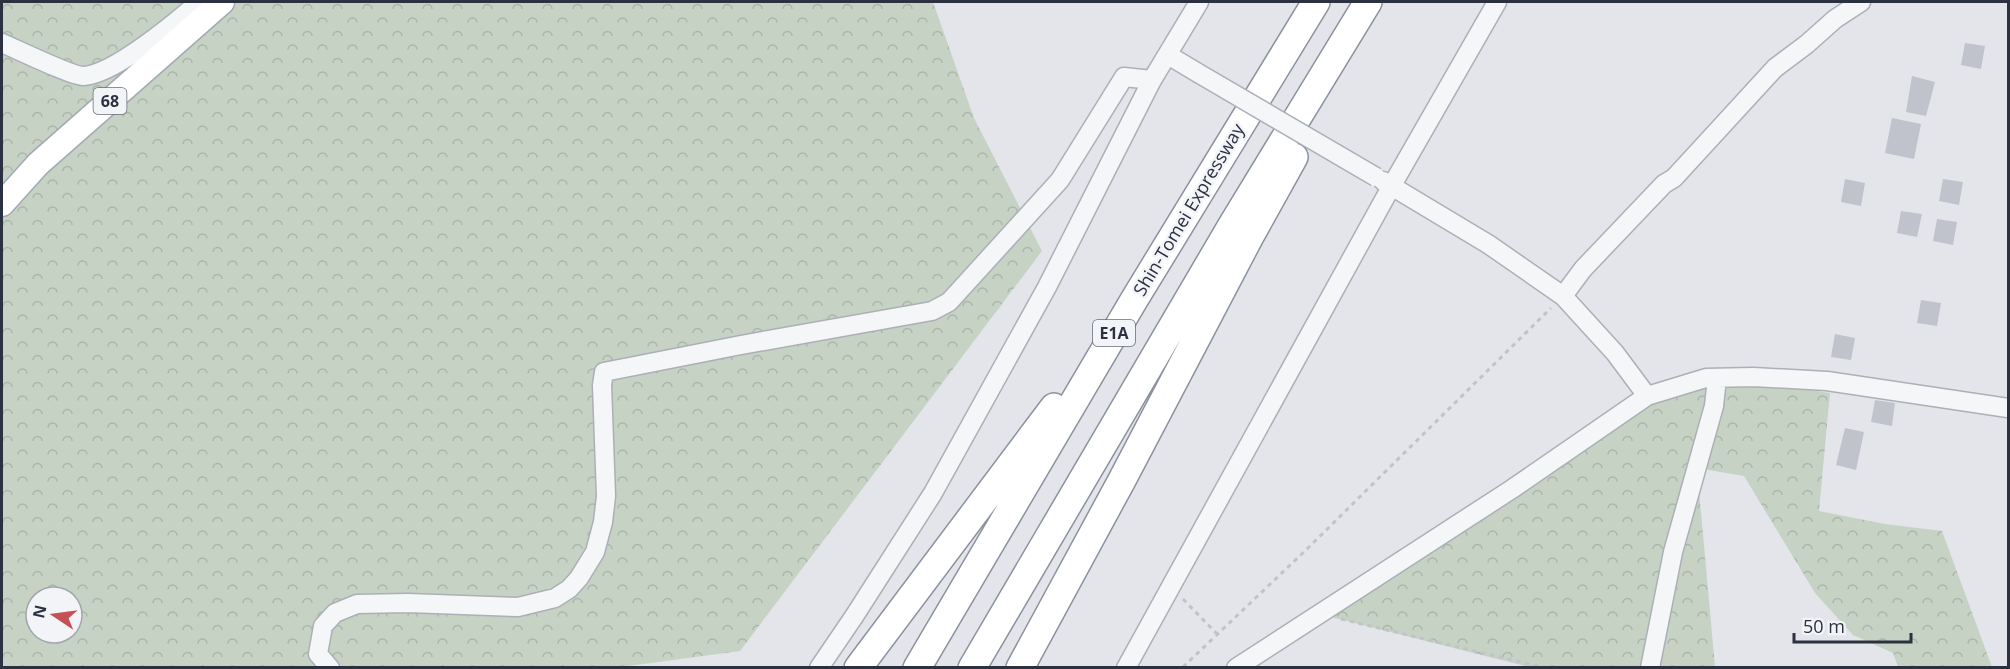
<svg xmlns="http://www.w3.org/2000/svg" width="2010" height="669" font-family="'Open Sans',sans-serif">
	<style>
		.forest { fill: url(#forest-crowns); fill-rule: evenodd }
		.building { fill: #c0c3cc }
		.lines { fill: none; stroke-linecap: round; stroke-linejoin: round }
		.minor-casing { stroke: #acafb7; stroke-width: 21 }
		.major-casing { stroke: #a3a8b5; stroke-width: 27 }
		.highway-casing { stroke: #8b919f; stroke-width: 30 }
		.path { stroke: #c1c3c8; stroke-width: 3; stroke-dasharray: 4.5 4.5; stroke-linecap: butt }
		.minor { stroke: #f5f6f8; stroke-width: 18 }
		.major { stroke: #fff; stroke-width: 24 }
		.highway { stroke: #fff; stroke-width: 27 }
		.minor-bridge-casing { stroke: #acafb7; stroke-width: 21; stroke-linecap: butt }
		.minor-bridge { stroke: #f5f6f8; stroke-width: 18 }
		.labels { text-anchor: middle; stroke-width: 5; stroke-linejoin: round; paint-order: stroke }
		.shield { fill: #f2f4f7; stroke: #676c78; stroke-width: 1.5 }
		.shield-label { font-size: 16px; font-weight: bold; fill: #2c3141 }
		.street-label { font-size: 18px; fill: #2c3141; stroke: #f2f4f7 }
	</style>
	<defs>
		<pattern id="forest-crowns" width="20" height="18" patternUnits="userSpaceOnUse" patternTransform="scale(1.5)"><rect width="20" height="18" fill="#c6d3c4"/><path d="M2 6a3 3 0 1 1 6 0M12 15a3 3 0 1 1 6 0" fill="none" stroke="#aab6aa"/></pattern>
	</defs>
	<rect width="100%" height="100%" fill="#e3e5ea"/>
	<!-- forest -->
	<path class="forest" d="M2 2H933L974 118 1042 251 740 651 614 668 2 667ZM36 597H72V633H36Z
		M1728 378 1830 393 1819 511 1885 524 1942 531 1992 667H1898L1893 653 1853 635 1815 593 1744 476 1697 468 1715 667H1529L1327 616 1642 399Z"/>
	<!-- building -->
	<path class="building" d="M1965 43 1985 46 1981 69 1961 65Z
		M1912 76 1935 82 1926 116 1906 112Z
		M1892 118 1921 124 1914 159 1885 153Z
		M1845 179 1865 183 1861 206 1841 202Z
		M1943 179 1963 182 1959 205 1939 201Z
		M1901 211 1922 214 1917 237 1897 233Z
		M1937 219 1957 222 1953 245 1933 241Z
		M1921 300 1941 303 1937 326 1917 323Z
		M1835 334 1855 338 1851 360 1831 357Z
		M1875 400 1895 403 1892 426 1871 422Z
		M1845 428 1864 432 1856 470 1836 465Z"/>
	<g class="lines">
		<!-- minor casing -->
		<g class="minor-casing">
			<path id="minor" d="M2 43C16 49 72 76 83 76 113 75 176 22 199 2
				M1168 55 1198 73
				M1383 181 1488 244 1563 296 1615 353 1647 396
				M1563 296 1583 269 1664 184 1674 178 1775 68 1807 44 1835 19 1861 2
				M330 668 318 654 323 626 335 613 357 604 408 603 518 607 555 598 569 589 579 578 595 552 603 522 606 496 602 385 604 372 741 345 932 311 949 302 1060 180 1124 77 1152 80
				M819 668 855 615 933 493 1047 287 1152 80 1199 2
				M1126 668 1391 187 1497 2
				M1236 668 1512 489 1647 396 1706 378 1753 377 1827 381 2008 408
				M1650 668 1673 552 1714 406 1717 378"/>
		</g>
		<!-- major casing -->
		<g class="major-casing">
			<path id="major" d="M2 204 38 164 222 2"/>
		</g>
		<!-- highway casing -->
		<g class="highway-casing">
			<path id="highway" d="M858 668 1054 407
				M917 668 1134 300 1316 2
				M972 668 1232 225 1368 2
				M1020 668 1122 480 1249 238 1294 157"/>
		</g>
		<!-- path -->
		<path class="path" d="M1183 599 1217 634
			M1341 619 1546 668
			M1183 667 1306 550 1551 308"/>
		<!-- minor -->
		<use href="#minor" class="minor"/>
		<!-- major -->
		<use href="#major" class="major"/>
		<!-- highway -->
		<use href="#highway" class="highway"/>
		<!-- minor-bridge casing -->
		<g class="minor-bridge-casing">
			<path id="minor-bridge" d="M1198 73 1376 177"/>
		</g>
		<!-- minor-bridge -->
		<use href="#minor-bridge" class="minor-bridge"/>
	</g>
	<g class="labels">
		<!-- shield labels -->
		<g class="shield">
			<rect x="93.5" y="88" width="33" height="26" rx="4.5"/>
			<rect x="1093" y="320" width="42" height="26" rx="4.5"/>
		</g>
		<g class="shield-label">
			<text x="110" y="107">68</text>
			<text x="1114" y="339">E1A</text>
		</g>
		<!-- street labels -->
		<g class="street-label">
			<text transform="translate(1189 210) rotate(-59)" y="6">Shin-Tomei Expressway</text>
		</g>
	</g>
	<!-- border -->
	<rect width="2010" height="669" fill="none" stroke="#2c3141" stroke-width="6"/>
	<!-- north arrow -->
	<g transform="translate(54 615) rotate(283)"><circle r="28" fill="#f2f4f7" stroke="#a3a6ae" stroke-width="1.5"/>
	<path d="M0-4.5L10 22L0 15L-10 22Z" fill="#c55155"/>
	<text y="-9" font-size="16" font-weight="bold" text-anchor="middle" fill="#2c3141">N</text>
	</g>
	<!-- scale -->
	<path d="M1794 633v9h117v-9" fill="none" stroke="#2c3141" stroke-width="3"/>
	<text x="1803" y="633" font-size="18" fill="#2c3141" stroke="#f2f4f7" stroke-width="4.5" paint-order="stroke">50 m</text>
</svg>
